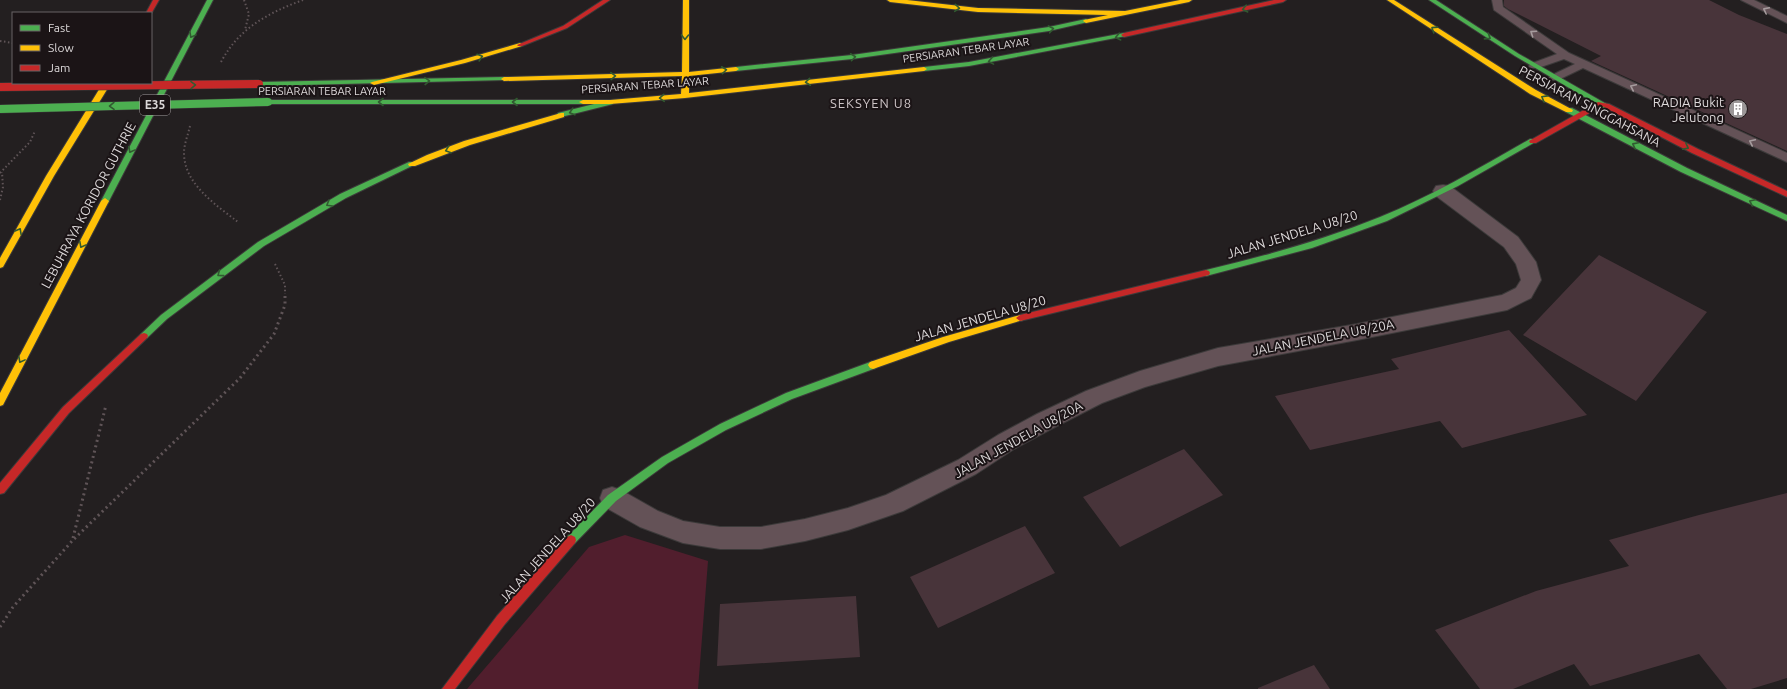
<svg xmlns="http://www.w3.org/2000/svg" width="1787" height="689" font-family="Ubuntu,sans-serif">
	<style>
		.green { fill: #511e2d }
		.building { fill: #48343a }
		.lines { fill: none; stroke-linecap: round; stroke-linejoin: round }
		.lane-casing { stroke: #3c3a3a; stroke-width: 2 }
		.street-casing { stroke: #3c3a3a; stroke-width: 2 }
		.fast-casing { stroke: #3c3a3a; stroke-width: 2 }
		.slow-casing { stroke: #3c3a3a; stroke-width: 2 }
		.jam-casing { stroke: #3c3a3a; stroke-width: 2 }
		.path-far1 { stroke: #5f5457; stroke-width: 2; stroke-dasharray: 1.5 2.5; stroke-linecap: butt }
		.path { stroke: #5f5457; stroke-width: 3; stroke-dasharray: 2 3.5; stroke-linecap: butt }
		.lane { fill: #645257; fill-rule: evenodd }
		.street { fill: #645257; fill-rule: evenodd }
		.fast { fill: #4caf50; fill-rule: evenodd }
		.slow { fill: #ffc107; fill-rule: evenodd }
		.jam { fill: #c62828; fill-rule: evenodd }
		.fast-bridge-casing { stroke: #3c3a3a; stroke-width: 9; stroke-linecap: butt }
		.jam-bridge-casing { stroke: #3c3a3a; stroke-width: 9; stroke-linecap: butt }
		.fast-bridge { stroke: #4caf50; stroke-width: 8 }
		.jam-bridge { stroke: #c62828; stroke-width: 8 }
		.oneway { stroke: #315a30 }
		.oneway2 { stroke: #a69c9e }
		.labels { text-anchor: middle; stroke-width: 4; stroke-linejoin: round; paint-order: stroke }
		.far-street-label { font-size: 11px; fill: #dcd8d9; stroke: #1b1416 }
		.shield { fill: #1b1416; stroke: #a29d9e; stroke-width: 1 }
		.shield-label { font-size: 12px; font-weight: bold; fill: #dcd8d9 }
		.poi-label { font-size: 13px; fill: #dcd8d9; stroke: #1b1416; text-anchor: end }
		.far-quarter-label { font-size: 13px; letter-spacing: 1px; fill: #ccc3c5; stroke: #1b1416 }
		.street-label { font-size: 13px; fill: #dcd8d9; stroke: #1b1416 }
	</style>
	<rect width="100%" height="100%" fill="#231f20"/>
	<!-- green -->
	<path class="green" d="M625 535 708 561 698 689H467L589 547Z"/>
	<!-- building -->
	<path class="building" d="M1504 0H1709L1739 15 1787 34V151L1591 61 1601 56 1508 9 1504 6Z
		M1599 255 1707 312 1636 401 1523 335Z
		M1509 330 1587 415 1462 448 1440 421 1310 450 1275 396 1399 369 1391 359Z
		M1184 449 1223 495 1120 547 1083 497Z
		M1787 493V678L1751 689H1727L1699 654 1590 686 1574 664 1513 689H1480L1435 630 1536 591 1629 566 1609 540 1699 515Z
		M1025 526 1055 573 938 628 910 577Z
		M856 596 860 657 717 666 720 604Z
		M1314 665 1330 689H1258V688Z"/>
	<g class="lines">
		<!-- lane casing -->
		<g class="lane-casing">
			<path id="lane" d="M1492 0H1502L1503 7 1569 53 1787 153V162L1583 68 1558 80H1550L1549 78 1550 76 1575 64 1564 59 1538 68H1530L1529 66 1530 64 1557 54 1494 10Z
				M1741 0H1754L1787 16V23Z"/>
		</g>
		<!-- street casing -->
		<g class="street-casing">
			<path id="street" d="M1443 185 1450 186 1518 237 1536 262 1541 280 1531 298 1507 310 1357 340 1218 366 1145 387 1102 403 1053 428 1014 449 976 474 903 511 848 530 805 541 761 549H720L683 543 640 527 603 506 600 498 603 490 612 487 621 490 658 511 683 521 720 527H761L805 519 848 508 886 495 958 460 998 435 1037 414 1086 391 1140 371 1218 348 1357 324 1502 295 1516 288 1521 280 1516 264 1504 247 1436 196 1433 191 1436 186Z"/>
		</g>
		<!-- fast casing -->
		<g class="fast-casing">
			<path id="fast" d="M207 0H213L109 201 108 203H102L101 201Z
				M1429 0H1436L1519 54 1610 106 1609 108H1603L1515 56Z
				M1086 19 1089 21 1088 22 1049 31 852 59 736 71 733 69 736 67 852 55 1049 27Z
				M1124 33 1127 35 1126 36 969 66 924 71 921 69 924 67 969 62Z
				M504 77 507 79 506 80 259 86 255 84 259 82Z
				M265 100H583L587 102 583 104H265Z
				M610 100H613V104L561 117 557 115 558 113Z
				M1566 108H1572L1687 168 1787 215V221L1681 172 1566 112Z
				M1530 139H1536L1537 141 1458 186 1387 221 1312 248 1206 276 1202 273 1206 270C1265 256 1323 240 1380 217 1432 196 1481 167 1530 139Z
				M409 162H415L416 164 346 198 264 246 167 319 147 338H141L140 336 141 334 161 315 258 242 340 194Z
				M873 361 876 362 878 365 876 368 792 399 726 430 668 463 616 501 575 543 571 545 567 543 566 540 567 537 608 495 662 457 720 424 786 393Z"/>
		</g>
		<!-- slow casing -->
		<g class="slow-casing">
			<path id="slow" d="M683 0H689V72L736 67 739 69 736 71 689 76V93L924 67 927 69 924 71 685 98 610 104H583L579 102 583 100H610L681 94 682 76 504 81 501 79 504 77 682 72Z
				M887 0H907L978 8 1125 11 1180 0H1192L1189 2 1086 23 1083 21 1084 20 1108 15 978 12 890 2Z
				M1387 0H1394L1536 90 1573 110 1572 112H1566L1530 94Z
				M520 43 522 44V46L465 63 374 85 370 83 372 82 461 60Z
				M103 83H111L54 176 3 267 0 268V258L46 176Z
				M561 113H564V117L470 145 415 166H409L408 164 427 155 464 141Z
				M105 198 109 201 3 405 0 406V393L101 201Z
				M1020 315 1024 318 1023 320 949 342 873 369 870 368 868 365 870 362 943 337Z"/>
		</g>
		<!-- jam casing -->
		<g class="jam-casing">
			<path id="jam" d="M153 0H159L151 14V13H146Z
				M603 0H610L567 28 522 46H518L517 45 563 26Z
				M1274 0H1286L1283 2 1124 37 1121 35 1124 33Z
				M1598 102 1609 104 1698 149 1787 191V197L1692 153 1602 106 1536 143H1530L1529 141Z
				M1206 270 1209 271 1210 273 1209 275 1020 321 1016 318 1020 315Z
				M144 333 147 334 148 336 147 338 69 413 4 493 0 494V483L63 407 141 334Z
				M571 535 575 537 576 540 575 543 505 624 455 689H442L497 616 567 537Z"/>
		</g>
		<!-- path-far1 -->
		<path class="path-far1" d="M244 0 249 14 245 30
			M0 41 13 43
			M221 62C239 28 268 13 303 0
			M190 126C188 135 184 144 184 153 184 184 216 205 238 222
			M0 173 30 142 35 131
			M0 200 3 187 2 172
			M275 264 285 285V294"/>
		<!-- path -->
		<path class="path" d="M73 538 106 405
			M0 627 13 607 73 540 240 378 274 334 285 305V293"/>
		<!-- lane -->
		<use href="#lane" class="lane"/>
		<!-- street -->
		<use href="#street" class="street"/>
		<!-- fast -->
		<use href="#fast" class="fast"/>
		<!-- slow -->
		<use href="#slow" class="slow"/>
		<!-- jam -->
		<use href="#jam" class="jam"/>
		<!-- fast-bridge casing -->
		<g class="fast-bridge-casing">
			<path id="fast-bridge" d="M0 109 268 102"/>
		</g>
		<!-- jam-bridge casing -->
		<g class="jam-bridge-casing">
			<path id="jam-bridge" d="M0 87 259 84"/>
		</g>
		<!-- fast-bridge -->
		<use href="#fast-bridge" class="fast-bridge"/>
		<!-- jam-bridge -->
		<use href="#jam-bridge" class="jam-bridge"/>
	</g>
	<!-- one-way arrows -->
	<defs><path id="oneway-chevron" d="M-2-3.5L2.5 0L-2 3.5" fill="none" stroke-width="1.6" stroke-linecap="round" stroke-linejoin="round"/></defs>
	<g class="oneway">
		<use href="#oneway-chevron" transform="translate(957 8) rotate(5)"/>
		<use href="#oneway-chevron" transform="translate(1245 9) rotate(167)"/>
		<use href="#oneway-chevron" transform="translate(1051 29) rotate(-11)"/>
		<use href="#oneway-chevron" transform="translate(1434 29) rotate(-147)"/>
		<use href="#oneway-chevron" transform="translate(192 35) rotate(118)"/>
		<use href="#oneway-chevron" transform="translate(685 37) rotate(91)"/>
		<use href="#oneway-chevron" transform="translate(1118 37) rotate(167)"/>
		<use href="#oneway-chevron" transform="translate(1488 37) rotate(33)"/>
		<use href="#oneway-chevron" transform="translate(480 57) rotate(-17)"/>
		<use href="#oneway-chevron" transform="translate(853 57) rotate(-7)"/>
		<use href="#oneway-chevron" transform="translate(991 61) rotate(170)"/>
		<use href="#oneway-chevron" transform="translate(724 70) rotate(-6)"/>
		<use href="#oneway-chevron" transform="translate(613 76) rotate(-2)"/>
		<use href="#oneway-chevron" transform="translate(427 81) rotate(-2)"/>
		<use href="#oneway-chevron" transform="translate(808 82) rotate(174)"/>
		<use href="#oneway-chevron" transform="translate(193 85) rotate(-1)"/>
		<use href="#oneway-chevron" transform="translate(662 98) rotate(176)"/>
		<use href="#oneway-chevron" transform="translate(1544 98) rotate(-151)"/>
		<use href="#oneway-chevron" transform="translate(381 102) rotate(180)"/>
		<use href="#oneway-chevron" transform="translate(515 102) rotate(180)"/>
		<use href="#oneway-chevron" transform="translate(112 106) rotate(179)"/>
		<use href="#oneway-chevron" transform="translate(572 112) rotate(164)"/>
		<use href="#oneway-chevron" transform="translate(1635 145) rotate(-153)"/>
		<use href="#oneway-chevron" transform="translate(1686 147) rotate(27)"/>
		<use href="#oneway-chevron" transform="translate(131 150) rotate(118)"/>
		<use href="#oneway-chevron" transform="translate(448 150) rotate(161)"/>
		<use href="#oneway-chevron" transform="translate(1752 202) rotate(-155)"/>
		<use href="#oneway-chevron" transform="translate(329 204) rotate(150)"/>
		<use href="#oneway-chevron" transform="translate(19 231) rotate(-61)"/>
		<use href="#oneway-chevron" transform="translate(82 245) rotate(118)"/>
		<use href="#oneway-chevron" transform="translate(220 274) rotate(143)"/>
		<use href="#oneway-chevron" transform="translate(21 360) rotate(118)"/>
	</g>
	<g class="oneway2">
		<use href="#oneway-chevron" transform="translate(1766 10) rotate(-153)"/>
		<use href="#oneway-chevron" transform="translate(1533 33) rotate(-146)"/>
		<use href="#oneway-chevron" transform="translate(1633 87) rotate(-155)"/>
		<use href="#oneway-chevron" transform="translate(1752 142) rotate(-155)"/>
	</g>
	<!-- icons -->
	<defs>
		<g id="building-disc" transform="scale(1)"><circle r="9.5" fill="#9b9798" stroke="#1b1416"/><path d="M-4-6H4V6H1V3H-1V6H-4ZM-2.5-4.3h1.7v1.8h-1.7ZM.8-4.3h1.7v1.8H.8ZM-2.5-1h1.7V.8h-1.7ZM.8-1h1.7V.8H.8Z" fill="#fff"/></g>
	</defs>
	<g fill-rule="evenodd">
		<use href="#building-disc" x="1738" y="109"/>
	</g>
	<g class="labels">
		<!-- far-street labels -->
		<g class="far-street-label">
			<text transform="translate(966 50) rotate(-8)" y="4">PERSIARAN TEBAR LAYAR</text>
			<text transform="translate(645 85) rotate(-4)" y="4">PERSIARAN TEBAR LAYAR</text>
			<text x="322" y="95">PERSIARAN TEBAR LAYAR</text>
		</g>
		<!-- shield labels -->
		<rect class="shield" x="140" y="95" width="30" height="20" rx="3"/>
		<g class="shield-label">
			<text x="155" y="109">E35</text>
		</g>
		<!-- poi labels -->
		<g class="poi-label">
			<text x="1724" y="107">RADIA Bukit<tspan x="1724" dy="15">Jelutong</tspan></text>
		</g>
		<!-- far-quarter labels -->
		<g class="far-quarter-label">
			<text x="871" y="108">SEKSYEN U8</text>
		</g>
		<!-- street labels -->
		<g class="street-label">
			<text transform="translate(1590 106) rotate(28)" y="5">PERSIARAN SINGGAHSANA</text>
			<text transform="translate(88 205) rotate(-62)" y="5">LEBUHRAYA KORIDOR GUTHRIE</text>
			<text transform="translate(1292 234) rotate(-17)" y="5">JALAN JENDELA U8/20</text>
			<text transform="translate(980 318) rotate(-16)" y="5">JALAN JENDELA U8/20</text>
			<text transform="translate(1323 337) rotate(-11)" y="5">JALAN JENDELA U8/20A</text>
			<text transform="translate(1018 439) rotate(-29)" y="5">JALAN JENDELA U8/20A</text>
			<text transform="translate(547 550) rotate(-48)" y="5">JALAN JENDELA U8/20</text>
		</g>
	</g>
	<!-- legend -->
	<rect x="12" y="12" width="140" height="72" fill="#1b1416" stroke="#686264"/>
	<rect x="20" y="25" width="20" height="6" fill="#4caf50" stroke="#686264"/>
	<text x="48" y="32" font-size="12" fill="#dcd8d9">Fast</text>
	<rect x="20" y="45" width="20" height="6" fill="#ffc107" stroke="#686264"/>
	<text x="48" y="52" font-size="12" fill="#dcd8d9">Slow</text>
	<rect x="20" y="65" width="20" height="6" fill="#c62828" stroke="#686264"/>
	<text x="48" y="72" font-size="12" fill="#dcd8d9">Jam</text>
</svg>
